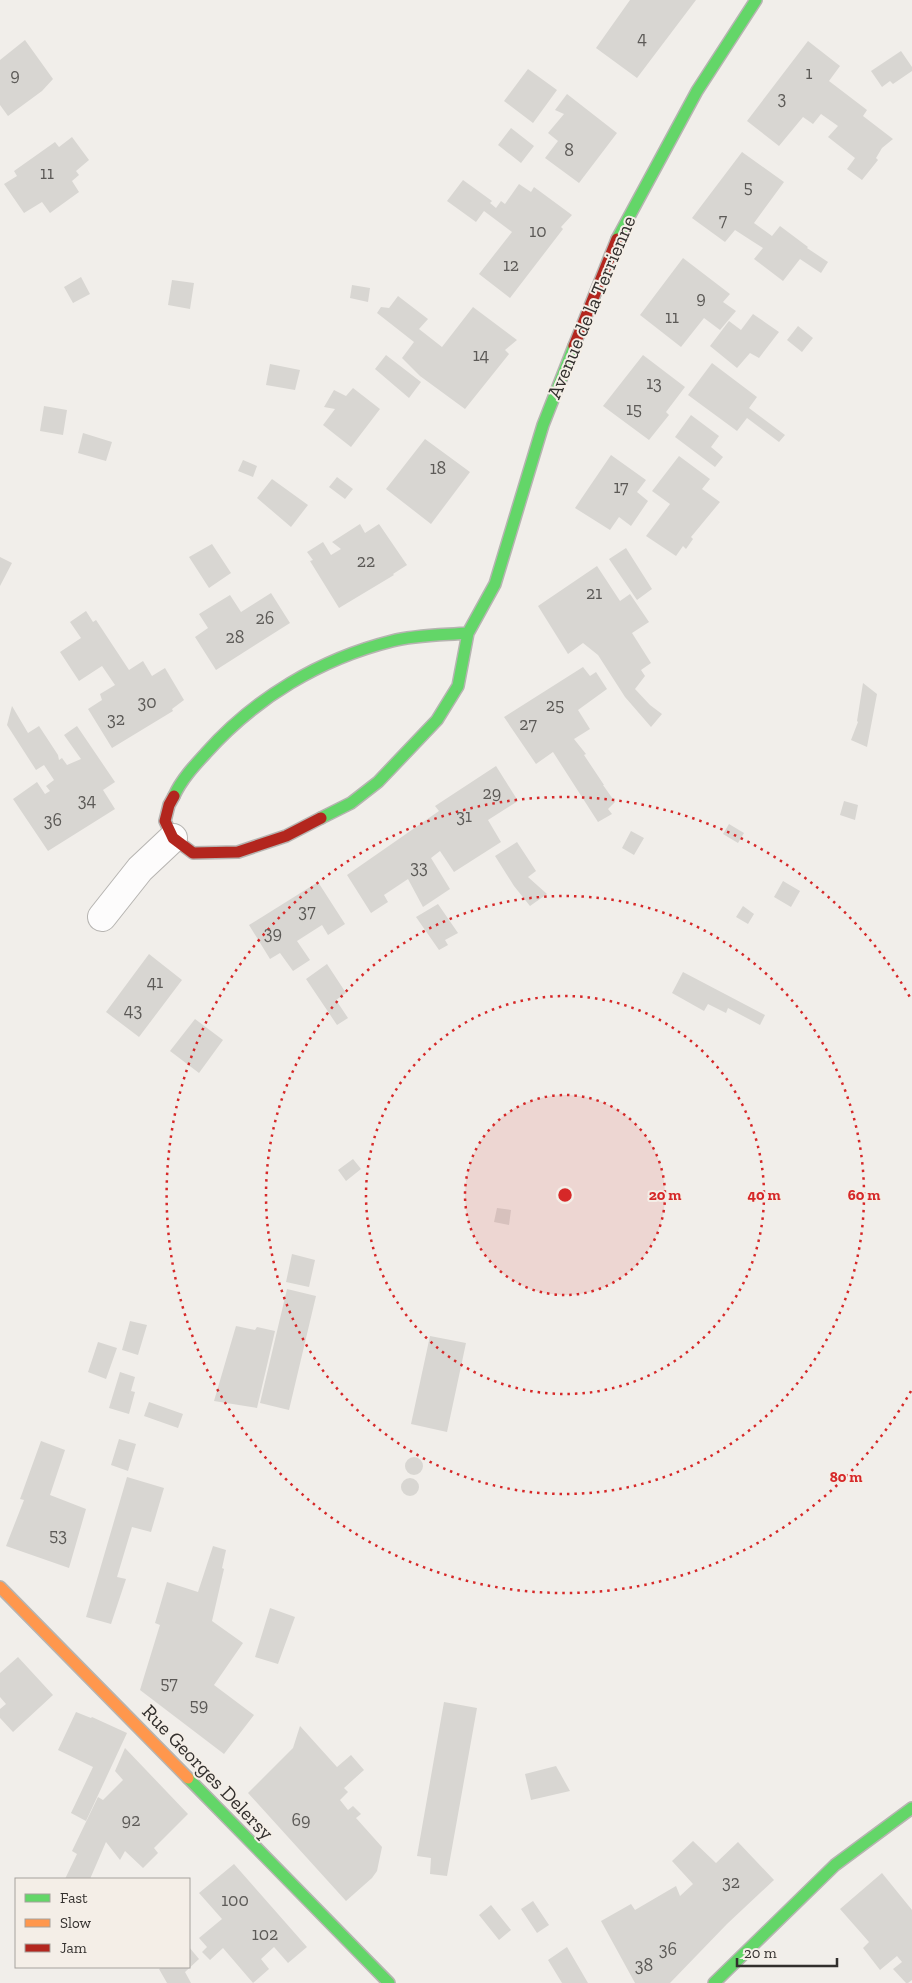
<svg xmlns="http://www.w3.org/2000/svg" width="912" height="1983" font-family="'Zilla Slab',serif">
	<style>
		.building { fill: #d8d6d2 }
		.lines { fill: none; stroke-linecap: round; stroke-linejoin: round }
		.street-casing { stroke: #b6b4b1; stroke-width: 30 }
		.fast-casing { stroke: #b6b4b1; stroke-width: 14 }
		.slow-casing { stroke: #b6b4b1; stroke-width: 14 }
		.jam-casing { stroke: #b6b4b1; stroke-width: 14 }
		.street { stroke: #fdfcfc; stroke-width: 28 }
		.fast { stroke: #63d668; stroke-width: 11 }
		.slow { stroke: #ff974d; stroke-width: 11 }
		.jam { stroke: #b3261e; stroke-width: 11 }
		.ring { fill: none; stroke: #d62828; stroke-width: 2.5; stroke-dasharray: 2.5 5 }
		.labels { text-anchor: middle; stroke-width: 4; stroke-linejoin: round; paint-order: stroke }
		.number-label { font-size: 18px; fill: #5c5a57 }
		.street-label { font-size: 20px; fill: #322f2d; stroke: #f4eee7 }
		.centre { fill: #d62828; stroke: #f4eee7; stroke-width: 2.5 }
		.ring-label { font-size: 15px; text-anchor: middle; font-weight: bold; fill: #d62828; stroke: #f4eee7; stroke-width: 4; stroke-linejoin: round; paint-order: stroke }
	</style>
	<rect width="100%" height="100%" fill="#f1eeea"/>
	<!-- building -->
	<path class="building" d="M630 0H696L637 78 596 48Z
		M25 40 53 79 42 91 8 116 0 105V60Z
		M808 41 840 66 829 81 867 110 863 116 893 139 882 148 876 158 878 160 862 180 847 169 855 158 828 137 838 126 821 114 813 124 803 117 779 146 747 121Z
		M901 51 912 67V71L893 84 890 81 882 87 871 71Z
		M528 69 557 90 533 123 504 101Z
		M567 94 617 133 579 183 545 158 558 141 548 133 564 114 555 110Z
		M511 128 534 146 521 163 498 145Z
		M72 137 89 160 76 171 79 175 72 181 79 192 50 213 42 202 24 213 4 184 17 176 14 171 55 142 59 147Z
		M742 152 784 182 754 223 772 236 780 226 808 247 807 248 828 262 821 273 800 259 783 281 754 259 763 248 752 241 735 230 725 242 692 218Z
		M463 180 492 201 490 203 496 208 501 201 505 204 519 184 531 192 534 187 572 215 561 227 563 229 510 298 479 274 512 232 484 211 476 222 447 201Z
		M683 258 730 294 723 302 736 311 720 330 704 318 681 347 640 315Z
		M81 277 90 294 73 303 64 287Z
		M172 280 194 283 190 309 168 305Z
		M352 285 370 288 368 302 350 298Z
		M398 296 428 319 419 329 442 347 473 307 517 340 505 350 509 354 465 409 420 376 402 358 414 342 377 313 381 307 389 308Z
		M753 314 779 332 759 358 750 353 737 368 710 346 729 321 741 330Z
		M798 326 813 338 802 352 787 340Z
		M386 355 421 382 409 398 375 369Z
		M643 355 685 387 666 412 669 415 649 440 603 406Z
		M712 363 757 397 749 408 785 435 779 442 747 418 737 431 688 395Z
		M270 364 300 370 295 390 266 385Z
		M353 388 380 409 351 447 323 425 335 409 324 407 334 390 346 396Z
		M44 406 67 410 63 435 40 431Z
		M691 415 719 436 711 447 723 457 715 467 675 437Z
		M83 433 112 442 106 461 78 453Z
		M425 439 470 472 431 524 386 489Z
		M611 455 646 480 637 492 648 501 631 526 619 517 610 530 575 508Z
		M679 456 710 479 702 489 720 502 691 537 693 539 686 549 683 546 676 556 646 536 670 504 652 491Z
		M243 460 257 466 253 477 238 471Z
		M337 477 353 489 345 499 329 487Z
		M272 479 308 505 291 527 257 498Z
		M360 524 365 533 379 524 407 565 393 574 394 575 339 608 310 561 313 560 307 552 323 542 331 555 341 549 332 542Z
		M212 544 231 573 209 588 189 557Z
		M626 548 652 589 637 600 609 559Z
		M0 557 12 563 0 586Z
		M597 566 620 601 630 594 649 622 632 633 651 663 641 670 645 676 635 689 650 705 662 714 651 727 625 697 598 655 583 643 568 654 538 606Z
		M271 593 290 623 216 670 195 637 208 628 199 614 230 595 241 612Z
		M86 611 93 622 96 620 129 670 143 661 152 676 165 668 184 700 172 709 173 711 112 748 88 709 102 700 100 694 115 685 102 666 79 681 60 652 81 638 70 622Z
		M583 667 590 676 596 672 607 689 578 710 590 729 574 739 586 754 584 755 604 785H603L615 802 608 809 612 814 598 822 553 752 536 764 504 717Z
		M863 683 877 694 867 747 851 740 858 722 857 721Z
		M12 706 28 733 39 726 58 755 59 760 62 758 67 765 81 759 64 735 77 726 115 782 103 790 115 809 48 851 13 799 37 782 45 794 50 791 46 786 54 780 44 765 36 770 7 725Z
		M496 766 518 801 488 820 501 842 454 872 440 851 431 858 450 889 423 907 408 879 384 895 388 902 371 913 347 875 439 811 435 806Z
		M844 801 858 805 855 820 840 815Z
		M729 824 744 833 738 843 723 834Z
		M631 831 644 838 634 855 622 848Z
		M517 842 536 871 528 877 547 894 530 906 514 886 495 856Z
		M783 881 800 891 791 907 774 897Z
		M318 882 345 924 328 935 322 925 297 941 310 960 293 971 280 953 270 959 249 925Z
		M438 904 458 933 445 940 448 945 439 950 416 917Z
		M743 906 754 914 748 924 736 917Z
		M149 954 182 980 139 1037 106 1012Z
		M327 964 346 993 336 1000 348 1018 337 1025 306 979Z
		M683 972 765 1015 760 1025 728 1008 726 1013 708 1004 704 1011 672 993Z
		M195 1019 223 1040 199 1073 170 1051Z
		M353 1159 361 1169 346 1181 338 1170Z
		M497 1208 511 1210 509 1225 494 1222Z
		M292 1254 315 1260 309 1287 286 1282Z
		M287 1289 316 1296 289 1410 260 1403Z
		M130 1321 147 1325 138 1355 122 1350Z
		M236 1326 255 1330 257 1327 275 1331 257 1408 214 1401Z
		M430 1336 466 1343 447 1432 411 1424Z
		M98 1342 117 1348 106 1379 88 1372Z
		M120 1372 135 1377 131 1391 135 1392 129 1414 109 1408Z
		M149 1402 183 1414 178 1428 144 1416Z
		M119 1439 136 1444 128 1471 111 1465Z
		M41 1441 65 1450 50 1495 86 1509 69 1568 6 1546 24 1500 20 1499Z
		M405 1466a9 9 0 1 1 18 0a9 9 0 1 1-18 0Z
		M127 1477 164 1488 151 1532 132 1527 117 1577 126 1579 111 1624 86 1617Z
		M401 1487a9 9 0 1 1 18 0a9 9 0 1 1-18 0Z
		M213 1546 226 1550 222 1568 224 1569 212 1621 243 1643 214 1685 254 1715 224 1754 140 1690 159 1628 160 1625 155 1623 167 1582 198 1592Z
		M270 1608 295 1617 278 1664 255 1657Z
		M18 1657 53 1695 13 1732 0 1718V1709L6 1704 0 1697V1673Z
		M444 1702 477 1708 447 1876 430 1874 431 1858 417 1856Z
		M76 1712 91 1718 92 1717 127 1733 86 1821 71 1813 93 1767 58 1750Z
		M300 1726 337 1767 351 1755 364 1770 344 1788 348 1792 340 1800 348 1810 353 1806 361 1814 356 1818 382 1847 377 1871 372 1878 346 1901 248 1793 293 1748Z
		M125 1748 188 1814 154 1848 158 1853 143 1868 125 1851 120 1860 106 1842 90 1879H65L77 1854 72 1851 98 1797 103 1800 123 1780 115 1771Z
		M556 1766 570 1791 531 1800 525 1774Z
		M693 1841 716 1863 738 1842 774 1880 727 1924 670 1983H635L601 1921 631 1904 635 1910 676 1886 680 1896 693 1884 672 1861Z
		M234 1864 307 1947 288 1963 274 1947 261 1959 269 1969 253 1983 223 1948 210 1960 202 1952 207 1947 199 1938 222 1919 199 1893Z
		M882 1873 912 1910V1980L908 1983H906L893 1969 902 1962 897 1956 880 1970 863 1948 869 1942 840 1909Z
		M533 1901 549 1925 537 1933 521 1909Z
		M491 1905 511 1930 499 1940 479 1915Z
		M189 1947 199 1959 185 1972 191 1983H167L159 1969 162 1967H189Z
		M567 1947 588 1983H562L548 1960Z"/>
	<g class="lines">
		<!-- street casing -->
		<g class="street-casing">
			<path id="street" d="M102 917 140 869 173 838"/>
		</g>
		<!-- fast casing -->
		<g class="fast-casing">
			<path id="fast" d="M617 239 697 91 756 0
				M174 796C181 780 194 766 206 753 255 698 320 659 392 641 415 635 444 635 468 633
				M321 818 351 803 378 782 437 720 458 686 468 633 495 584 543 425 574 346
				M188 1778 389 1983
				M714 1983 835 1865 912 1808"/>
		</g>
		<!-- slow casing -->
		<g class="slow-casing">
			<path id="slow" d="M0 1587 188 1778"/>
		</g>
		<!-- jam casing -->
		<g class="jam-casing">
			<path id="jam" d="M574 346 617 239
				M174 796 169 805 165 821 173 838 193 853 238 852 286 836 321 818"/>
		</g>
		<!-- street -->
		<use href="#street" class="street"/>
		<!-- fast -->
		<use href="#fast" class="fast"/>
		<!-- slow -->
		<use href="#slow" class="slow"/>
		<!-- jam -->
		<use href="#jam" class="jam"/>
	</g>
	<!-- distance rings -->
	<circle cx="565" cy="1195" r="100" fill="#d62828" fill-opacity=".12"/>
	<g class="ring">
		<circle cx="565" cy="1195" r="100"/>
		<circle cx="565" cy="1195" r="199"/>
		<circle cx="565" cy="1195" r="299"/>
		<path d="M911 1391A398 398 0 1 1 911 999"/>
	</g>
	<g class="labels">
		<!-- number labels -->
		<g class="number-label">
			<text x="642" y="44">4</text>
			<text x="809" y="79">1</text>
			<text x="15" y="81">9</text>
			<text x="782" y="104">3</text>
			<text x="569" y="156">8</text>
			<text x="47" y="179">11</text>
			<text x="748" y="193">5</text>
			<text x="723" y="226">7</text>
			<text x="538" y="237">10</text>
			<text x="511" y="271">12</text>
			<text x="701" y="304">9</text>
			<text x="672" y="323">11</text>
			<text x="481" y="361">14</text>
			<text x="654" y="389">13</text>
			<text x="634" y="415">15</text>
			<text x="438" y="474">18</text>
			<text x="621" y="493">17</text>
			<text x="366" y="567">22</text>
			<text x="594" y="599">21</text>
			<text x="265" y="624">26</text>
			<text x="235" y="643">28</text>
			<text x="147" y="708">30</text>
			<text x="555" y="711">25</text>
			<text x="116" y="725">32</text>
			<text x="528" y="730">27</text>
			<text x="492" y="799">29</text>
			<text x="87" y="806">34</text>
			<text x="464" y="822">31</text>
			<text x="53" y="826">36</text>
			<text x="419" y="873">33</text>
			<text x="307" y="917">37</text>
			<text x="273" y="939">39</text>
			<text x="155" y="988">41</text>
			<text x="133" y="1016">43</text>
			<text x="58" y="1541">53</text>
			<text x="169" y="1689">57</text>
			<text x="199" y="1711">59</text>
			<text x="131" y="1826">92</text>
			<text x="301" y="1826">69</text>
			<text x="731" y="1888">32</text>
			<text x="235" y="1906">100</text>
			<text x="265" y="1940">102</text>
			<text x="668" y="1955">36</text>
			<text x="644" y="1971">38</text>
		</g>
		<!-- street labels -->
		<g class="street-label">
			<text transform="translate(591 307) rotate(-67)" y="7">Avenue de la Terrienne</text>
			<text transform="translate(208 1772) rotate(46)" y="7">Rue Georges Delersy</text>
		</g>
	</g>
	<circle cx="565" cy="1195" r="8" class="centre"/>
	<g class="ring-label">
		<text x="665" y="1200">20 m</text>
		<text x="764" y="1200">40 m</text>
		<text x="864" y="1200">60 m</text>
		<text x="846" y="1482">80 m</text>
	</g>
	<!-- legend -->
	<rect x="15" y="1878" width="175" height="90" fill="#f4eee7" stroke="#a6a29d"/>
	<rect x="25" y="1894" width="25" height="8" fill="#63d668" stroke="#a6a29d"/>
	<text x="60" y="1903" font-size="15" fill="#322f2d">Fast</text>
	<rect x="25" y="1919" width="25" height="8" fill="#ff974d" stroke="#a6a29d"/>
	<text x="60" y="1928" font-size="15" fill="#322f2d">Slow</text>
	<rect x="25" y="1944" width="25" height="8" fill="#b3261e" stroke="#a6a29d"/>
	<text x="60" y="1953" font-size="15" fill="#322f2d">Jam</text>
	<!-- scale -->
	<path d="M737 1958v8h100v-8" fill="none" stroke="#322f2d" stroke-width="2.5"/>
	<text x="744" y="1958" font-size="15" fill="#322f2d" stroke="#f4eee7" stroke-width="4" paint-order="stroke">20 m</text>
</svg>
